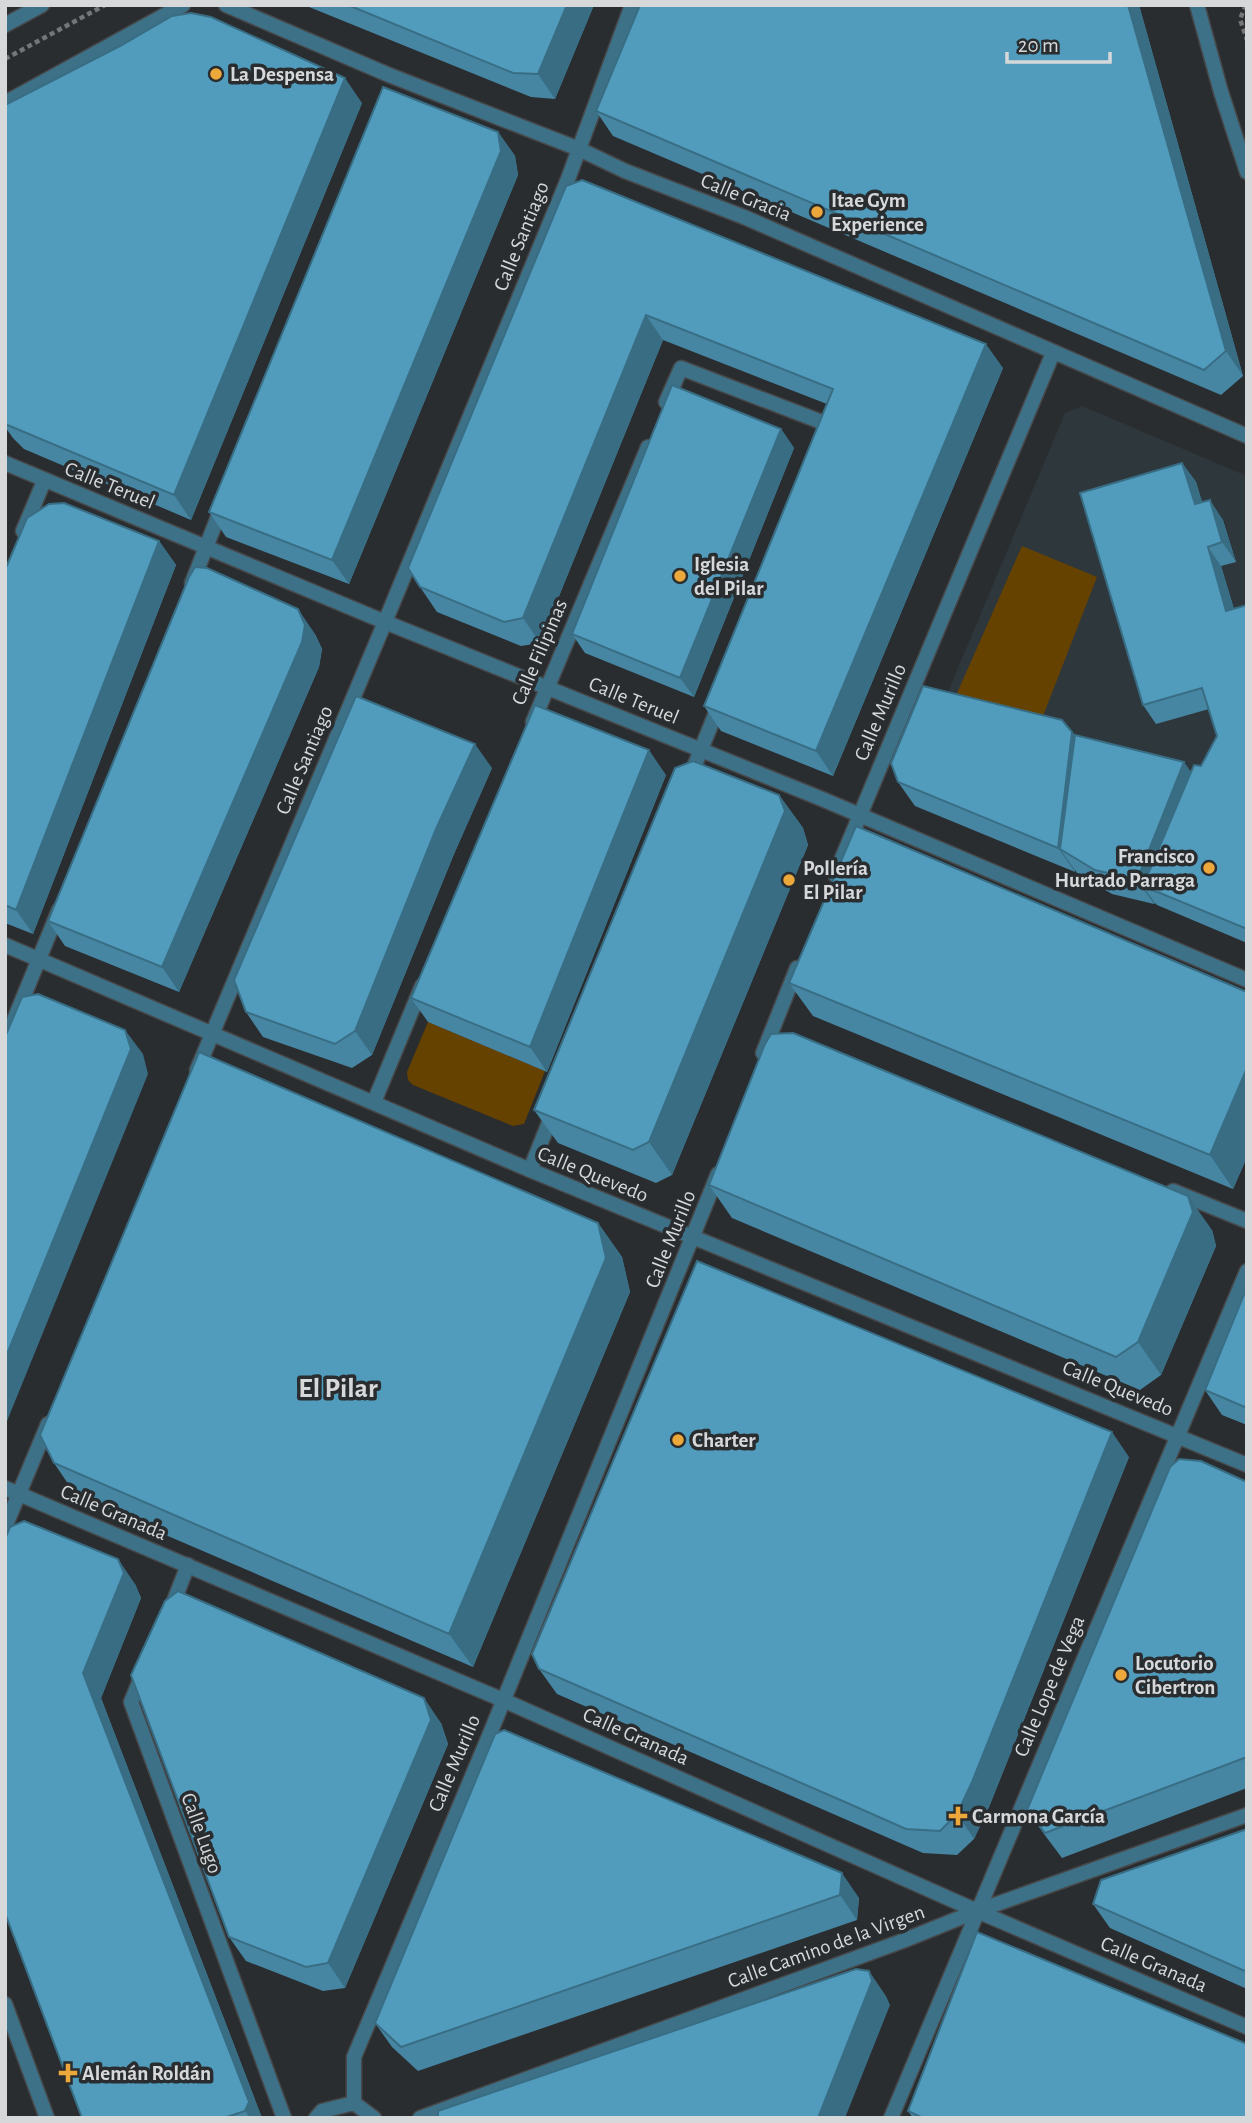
<svg xmlns="http://www.w3.org/2000/svg" width="1252" height="2123" font-family="'Alegreya Sans',sans-serif">
	<style>
		.built { fill: #2e373c }
		.green { fill: #664200 }
		.lines { fill: none; stroke-linecap: round; stroke-linejoin: round }
		.pedestrian-casing { stroke: #46484a; stroke-width: 17 }
		.minor-casing { stroke: #46484a; stroke-width: 17 }
		.path { stroke: #747678; stroke-width: 4.5; stroke-dasharray: 5 3.5; stroke-linecap: butt }
		.pedestrian { stroke: #3d7188; stroke-width: 14 }
		.minor { stroke: #3d7188; stroke-width: 14 }
		.wall { fill: #4686a3 }
		.shaded-wall { fill: #396d84 }
		.building { fill: #519cbd; stroke: #396d84; stroke-width: 2 }
		.poi-dot { fill: #eda83b; stroke: #2a2d2f; stroke-width: 2.5 }
		.labels { text-anchor: middle; stroke-width: 7; stroke-linejoin: round; paint-order: stroke }
		.poi-label { font-size: 21px; font-weight: bold; fill: #d6d8da; stroke: #2a2d2f; text-anchor: start }
		.street-label { font-size: 21px; fill: #d6d8da; stroke: #2a2d2f }
		.district-label { font-size: 28px; font-weight: bold; fill: #d6d8da; stroke: #2a2d2f }
	</style>
	<rect width="100%" height="100%" fill="#2a2d2f"/>
	<!-- built -->
	<path class="built" d="M1082 406 1247 476V628L1240 630 1221 566 1236 561 1224 520 1209 523 1216 707 1230 755 1214 785 940 711 1065 413Z"/>
	<!-- green -->
	<path class="green" d="M1022 546 1097 577 1036 734 954 700Z
		M428 1022 545 1071 524 1124 513 1126 413 1085 408 1080 407 1072Z"/>
	<g class="lines">
		<!-- pedestrian casing -->
		<g class="pedestrian-casing">
			<path id="pedestrian" d="M666 402 681 368 832 426 830 430
				M192 583 223 504
				M533 722 648 447
				M690 777 719 705
				M5 1042 59 910
				M374 1102 422 986
				M530 1170 554 1110
				M172 1606 188 1565
				M143 1673 131 1702 284 2118"/>
		</g>
		<!-- minor casing -->
		<g class="minor-casing">
			<path id="minor" d="M226 5 389 75 579 149 625 171 744 217 1247 436
				M1197 5 1221 92 1247 172
				M5 25 42 5
				M5 103 183 5
				M5 463 385 622 822 799 1247 980
				M23 531 44 481
				M835 875 1053 353
				M5 945 530 1170 1247 1465
				M763 1053 797 968
				M197 1070 385 622 568 179 632 5
				M1173 1191 1247 1221
				M5 1488 503 1700 977 1911 1247 2027
				M5 1527 48 1424
				M5 2004 47 2118
				M354 2103V2057L489 1736 718 1174
				M354 2103 374 2118
				M316 2118 322 2111 354 2103
				M420 2118 905 1940 977 1911 1247 1815
				M891 2118 1247 1271"/>
		</g>
		<!-- path -->
		<path class="path" d="M1246 5 1240 19 1247 40
			M5 59 105 5"/>
		<!-- pedestrian -->
		<use href="#pedestrian" class="pedestrian"/>
		<!-- minor -->
		<use href="#minor" class="minor"/>
	</g>
	<!-- wall -->
	<path class="wall" d="M307 5H594L555 99 531 97 309 7Z
		M640 5H1139L1243 376 1221 395 613 136 596 111Z
		M362 103 191 520 24 449 13 438 5 427V105Z
		M498 132 515 156 518 175 349 584 226 537 209 512Z
		M566 186 1003 368 833 776 721 731 704 706 827 404 663 340 540 643 521 646 437 612 420 587Z
		M781 429 794 448 694 697 585 653 572 634Z
		M1182 463 1196 482 1202 503 1223 520 1236 562 1221 566 1234 609 1247 605V943L1157 905 1155 903 1154 904 1112 894 1077 873 1075 870V872L915 806 898 782 1072 732 1075 735 1191 772 1201 766 1217 736 1209 709 1156 724 1143 705Z
		M159 541 176 565 33 934 5 923V570Z
		M315 634 322 649 319 667 179 992 65 946 48 921Z
		M492 768 454 854 372 1055 352 1068 263 1037 246 1012Z
		M666 775 547 1072 428 1022 411 998Z
		M779 795 803 828 808 845 672 1175 656 1183 558 1143 534 1110Z
		M789 983 1247 992V1157L1233 1189 813 1016Z
		M709 1185 1212 1230 1216 1246 1161 1375 1140 1390 732 1218Z
		M598 1223 622 1257 630 1292 473 1667 77 1497 54 1463Z
		M1247 1287V1425L1222 1415 1205 1390Z
		M1129 1457 989 1807 974 1839 957 1855 923 1853 557 1694 539 1669Z
		M1247 1482V1788L1062 1858 1044 1834 1027 1810Z
		M135 1584 141 1598 101 1698 262 2118H82L5 1913Z
		M441 1723 448 1744 345 1988 323 1991 246 1961 229 1937Z
		M495 1734 859 1898 857 1920 418 2071 392 2047 375 2023Z
		M1247 1829V1989L1110 1928 1093 1904Z
		M908 2111 1247 2118H913Z"/>
	<!-- shaded-wall -->
	<path class="shaded-wall" d="M567 5H594L555 99 538 74Z
		M1128 5H1139L1243 376 1226 351Z
		M345 78 362 103 191 520 174 495Z
		M498 132 515 156 518 175 349 584 332 560Z
		M646 315 663 340 540 643 523 618Z
		M986 344 1003 368 833 776 816 751Z
		M781 429 794 448 694 697 680 678Z
		M1182 463 1196 482 1209 523 1195 504Z
		M1210 500 1223 520 1236 562 1222 542Z
		M159 541 176 565 33 934 16 910Z
		M1208 547 1221 566 1240 630 1226 611Z
		M298 609 315 634 322 649 319 667 179 992 162 967Z
		M1072 732 1090 757 1060 849 1075 870V872L1058 848Z
		M475 744 492 768 454 854 372 1055 355 1031 436 829Z
		M649 750 666 775 547 1072 530 1047Z
		M1184 762 1201 786 1143 886 1155 903 1154 904 1137 880Z
		M779 795 803 828 808 845 672 1175 649 1142Z
		M125 1030 143 1054 148 1074 5 1426V1359Z
		M1247 1068V1157L1233 1189 1210 1155Z
		M1188 1196 1212 1230 1216 1246 1161 1375 1138 1342Z
		M598 1223 622 1257 630 1292 473 1667 449 1634Z
		M1112 1432 1129 1457 989 1807 974 1839 957 1814Z
		M118 1559 135 1584 141 1598 101 1698 262 2118H250L245 2111 83 1673Z
		M424 1698 441 1723 448 1744 345 1988 328 1963Z
		M842 1873 859 1898 857 1920 840 1895Z
		M869 1971 886 1996 890 2005 845 2118H818Z"/>
	<!-- building -->
	<path class="building" d="M348 5H567L538 74 513 73Z
		M640 5H1128L1226 351 1204 370 596 111Z
		M191 13 211 17 345 78 174 495 5 424V105L120 46 172 16Z
		M383 87 498 132 501 151 332 560 209 512Z
		M582 180 986 344 816 751 704 706 833 389 646 315 523 618 504 622 420 587 408 568 566 186Z
		M672 385 781 429 680 678 572 634Z
		M1182 463 1195 504 1210 500 1222 542 1208 547 1226 611 1247 605V929L1143 886 1194 765 1201 766 1217 736 1202 688 1143 705 1080 493Z
		M64 503 159 541 16 910 5 905V570L27 518 49 504Z
		M195 567 207 568 298 609 305 625 302 642 162 967 48 921 189 577Z
		M923 686 1062 720 1072 732 1058 848 898 782 891 763Z
		M356 696 475 744 436 829 355 1031 335 1044 246 1012 234 980Z
		M535 705 649 750 530 1047 411 998Z
		M1075 735 1184 762 1137 880 1095 870 1060 849Z
		M693 761 779 795 785 811 649 1142 633 1150 534 1110 675 768Z
		M856 826 1247 992V1068L1210 1155 789 983Z
		M38 994 125 1030 131 1049 5 1359V1037L22 997Z
		M793 1033 1188 1196 1193 1212 1138 1342 1116 1357 709 1185 765 1044 771 1034Z
		M199 1052 598 1223 606 1258 449 1634 54 1463 40 1435Z
		M697 1261 1112 1432 972 1782 957 1814 940 1831 906 1829 845 1802 539 1669 532 1654Z
		M1247 1287V1408L1205 1390Z
		M1179 1459 1201 1461 1247 1482V1757L1045 1833 1027 1810 1170 1467Z
		M24 1521 118 1559 124 1573 83 1673 249 2102 245 2111 224 2118H82L5 1913V1539L10 1527Z
		M178 1591 424 1698 431 1720 328 1963 306 1967 229 1937 131 1675 165 1601Z
		M504 1730 842 1873 840 1895 401 2047 375 2023 495 1734Z
		M1247 1829V1972L1093 1904 1101 1880Z
		M977 1932 1247 2044V2118H923L908 2111Z
		M856 1969 869 1971 872 1981 818 2118H438V2111Z"/>
	<!-- markers -->
	<g class="poi-dot">
		<circle cx="216" cy="74" r="7"/>
		<circle cx="817" cy="212" r="7"/>
		<circle cx="680" cy="576" r="7"/>
		<circle cx="1209" cy="868" r="7"/>
		<circle cx="789" cy="880" r="7"/>
		<circle cx="678" cy="1440" r="7"/>
		<circle cx="1121" cy="1675" r="7"/>
		<path d="M954.5 1805.5h7v7h7v7h-7v7h-7v-7h-7v-7h7z"/>
		<path d="M64.5 2062.5h7v7h7v7h-7v7h-7v-7h-7v-7h7z"/>
	</g>
	<g class="labels">
		<!-- poi labels -->
		<g class="poi-label">
			<text x="230" y="81">La Despensa</text>
			<text x="831" y="207">Itae Gym<tspan x="831" dy="24">Experience</tspan></text>
			<text x="694" y="571">Iglesia<tspan x="694" dy="24">del Pilar</tspan></text>
			<text x="1195" y="863" text-anchor="end">Francisco<tspan x="1195" dy="24">Hurtado Parraga</tspan></text>
			<text x="803" y="875">Pollería<tspan x="803" dy="24">El Pilar</tspan></text>
			<text x="692" y="1447">Charter</text>
			<text x="1135" y="1670">Locutorio<tspan x="1135" dy="24">Cibertron</tspan></text>
			<text x="972" y="1823">Carmona García</text>
			<text x="82" y="2080">Alemán Roldán</text>
		</g>
		<!-- street labels -->
		<g class="street-label">
			<text transform="translate(746 197) rotate(22)" y="7">Calle Gracia</text>
			<text transform="translate(521 236) rotate(-68)" y="7">Calle Santiago</text>
			<text transform="translate(110 485) rotate(22)" y="7">Calle Teruel</text>
			<text transform="translate(539 652) rotate(-67)" y="7">Calle Filipinas</text>
			<text transform="translate(634 700) rotate(22)" y="7">Calle Teruel</text>
			<text transform="translate(880 712) rotate(-67)" y="7">Calle Murillo</text>
			<text transform="translate(304 760) rotate(-67)" y="7">Calle Santiago</text>
			<text transform="translate(593 1174) rotate(22)" y="7">Calle Quevedo</text>
			<text transform="translate(670 1239) rotate(-68)" y="7">Calle Murillo</text>
			<text transform="translate(1118 1388) rotate(22)" y="7">Calle Quevedo</text>
			<text transform="translate(114 1512) rotate(23)" y="7">Calle Granada</text>
			<text transform="translate(1049 1686) rotate(-67)" y="7">Calle Lope de Vega</text>
			<text transform="translate(636 1736) rotate(24)" y="7">Calle Granada</text>
			<text transform="translate(454 1763) rotate(-67)" y="7">Calle Murillo</text>
			<text transform="translate(202 1833) rotate(70)" y="7">Calle Lugo</text>
			<text transform="translate(826 1946) rotate(-20)" y="7">Calle Camino de la Virgen</text>
			<text transform="translate(1154 1964) rotate(23)" y="7">Calle Granada</text>
		</g>
		<!-- district labels -->
		<g class="district-label">
			<text x="338" y="1397">El Pilar</text>
		</g>
	</g>
	<!-- border -->
	<rect width="1252" height="2123" fill="none" stroke="#d6d8da" stroke-width="14"/>
	<!-- scale -->
	<path d="M1007 52v10h103v-10" fill="none" stroke="#d6d8da" stroke-width="3.5"/>
	<text x="1018" y="52" font-size="21" fill="#d6d8da" stroke="#2a2d2f" stroke-width="5" paint-order="stroke">20 m</text>
</svg>
